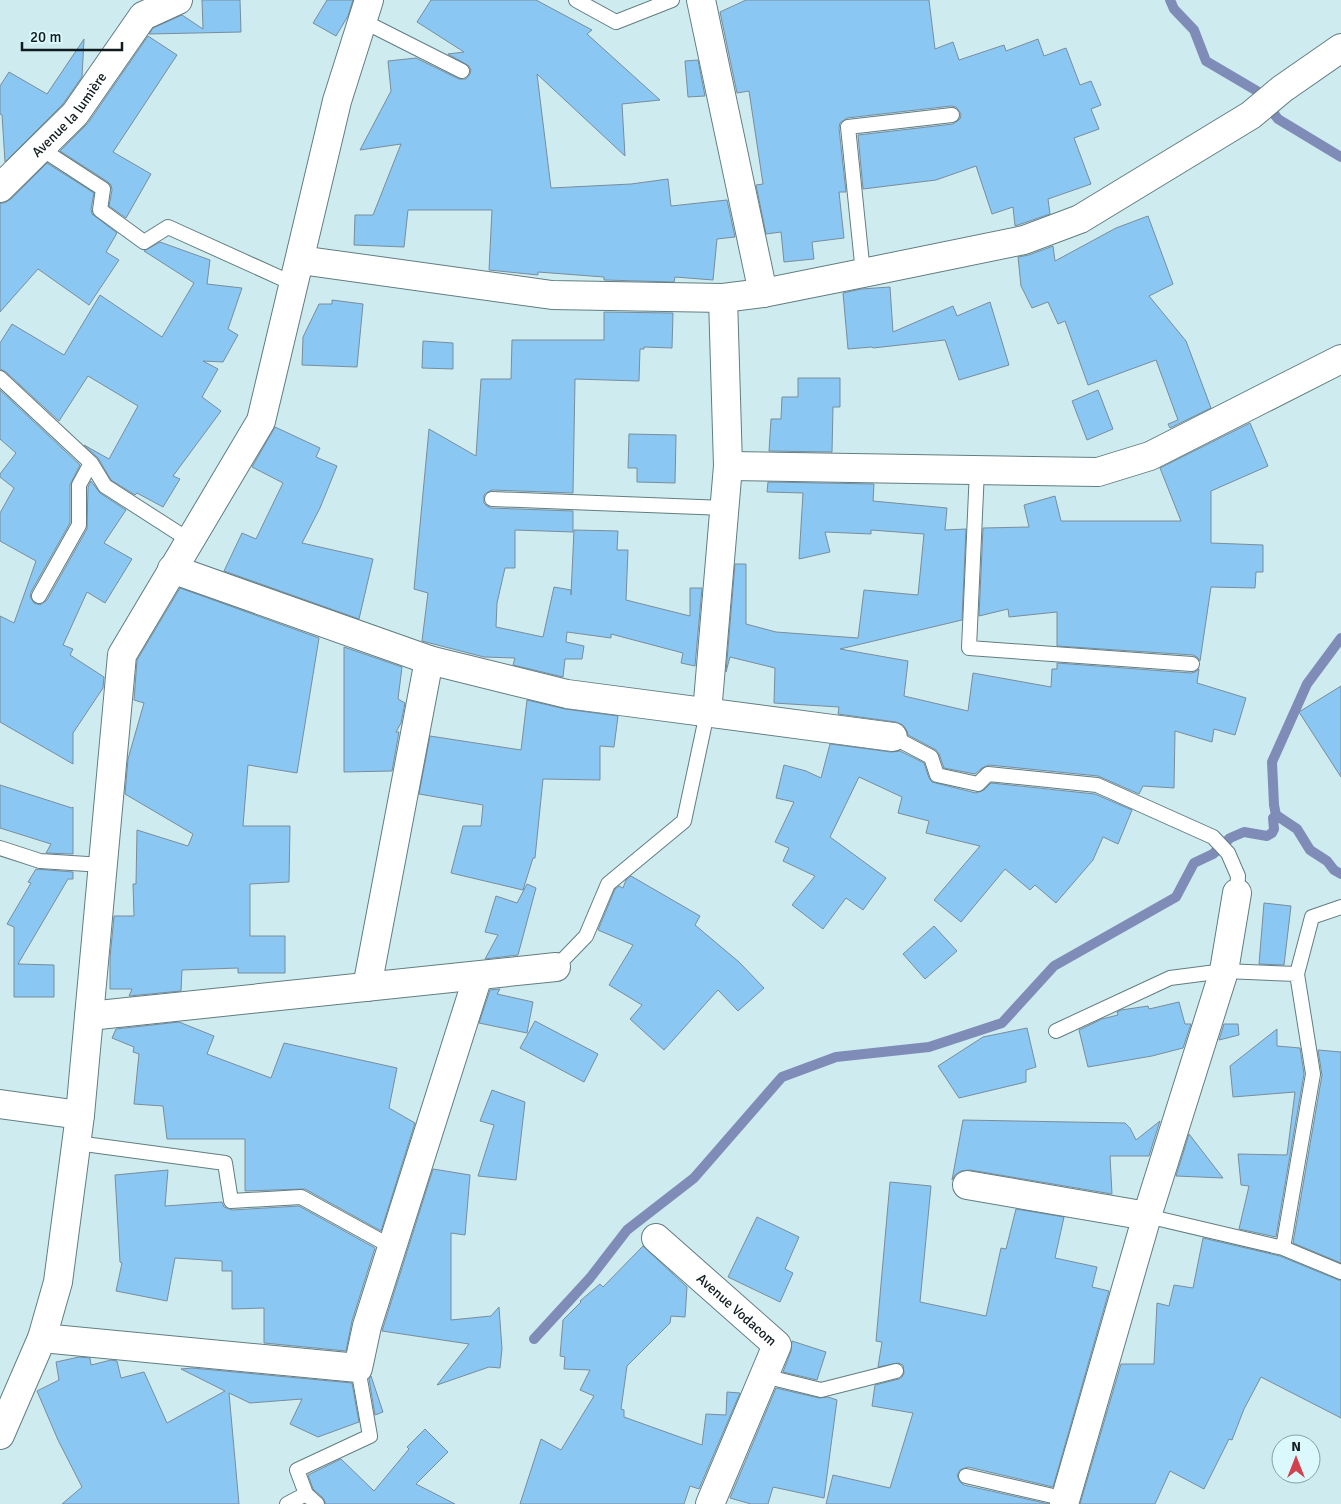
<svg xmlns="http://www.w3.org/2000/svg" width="1341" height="1504" font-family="Signika,sans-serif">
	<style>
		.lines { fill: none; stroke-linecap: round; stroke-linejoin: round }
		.stream { stroke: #808cb8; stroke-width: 10 }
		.building { fill: #8ac7f3; stroke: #798d9c }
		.service-casing { stroke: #627d80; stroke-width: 16 }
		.minor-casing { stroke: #627d80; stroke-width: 30 }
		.tertiary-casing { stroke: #627d80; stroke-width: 30 }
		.service { stroke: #fff; stroke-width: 14 }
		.minor { stroke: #fff; stroke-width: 28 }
		.tertiary { stroke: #fff; stroke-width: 28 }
		.labels { text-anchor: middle; stroke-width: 4.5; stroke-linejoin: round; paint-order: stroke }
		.street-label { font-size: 14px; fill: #101b1d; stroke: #dbf9fd }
	</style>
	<rect width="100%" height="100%" fill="#ceecf0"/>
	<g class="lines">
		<!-- stream -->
		<path class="stream" d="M1170 0 1174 9 1194 30 1206 61 1257 91 1278 119 1341 157
			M1341 638 1307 684 1272 762 1274 805 1276 815 1297 829 1310 850 1327 861 1334 870 1341 874
			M534 1339 590 1278 627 1230 694 1178 782 1077 836 1057 929 1047 1002 1023 1054 966 1176 897 1194 863 1213 854 1230 838 1244 832 1267 836 1272 833 1274 829 1273 818 1276 815"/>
	</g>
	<!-- building -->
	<path class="building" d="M202 0H240L241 32 149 34 153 28 182 15 203 29Z
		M327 0H353L348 16 336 36 313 23Z
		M431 0H536L592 30 587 34 660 100 622 104 625 156 537 74 551 188 631 184 668 179 671 206 727 200 735 237 717 239 713 280 675 277 674 282 604 280V277L538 272V275L489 270 492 210H408L404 247 354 245 355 215H373L401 144 360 150 391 91 388 61 416 58 459 79H466L470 74 471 70 469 66 448 54 464 52 417 22Z
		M746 0H929L935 49 953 42 959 60 1004 45 1006 51 1038 39 1044 56 1066 48 1080 85 1091 81 1101 105 1091 109 1099 129 1074 138 1091 184 1048 199 1050 214 1015 226 1013 207 992 214 976 166 936 180 863 189 858 135 953 124 960 119 961 114 956 107 951 106 847 118 840 123 839 128 846 192H839L844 238 812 242 814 259 784 262 781 232 766 234 756 185 763 184 749 91 737 93 720 12Z
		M148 36 177 55 113 152 151 174 126 218 109 206 112 190 111 185 108 182 60 151 88 123Z
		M84 39 82 77 63 104 5 162 2 115 0 114V86L9 72 47 94Z
		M698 60 705 96 688 97 685 61Z
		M47 163 94 193 91 209 92 214 117 233 106 252 119 260 89 305 38 269 0 312V203H4L11 199Z
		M1148 216 1173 284 1149 296 1186 341 1211 408 1170 428 1168 424 1178 420 1156 360 1088 385 1065 321 1058 324 1048 302 1032 308 1021 286 1018 257 1029 255 1053 246 1055 261 1116 228Z
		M160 242 210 260 207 284 242 288 228 329 238 335 223 362 203 361 218 369 202 397 221 411 173 476 180 479 163 507 137 493 135 495 111 480 98 458 84 445 109 459 138 406 88 376 59 421 6 372 0 369V343L12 324 64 355 100 295 162 337 194 283 144 251Z
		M890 287 893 332 953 306 957 316 990 302 1009 365 959 380 945 340 873 348 872 347 848 349 843 293 861 289Z
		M332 300 363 304 357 367 302 365 303 337 319 304H332Z
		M604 312 673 313 672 348 644 347V349H640L639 381 575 379 573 493 492 490 488 492 484 495V503L487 506 491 508 573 511V532L515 530V568H505L497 603 496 627 543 637 554 587 571 590V595L574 530 618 531 617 550H628L626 600 690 616V588H702L695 666 681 663 683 653 611 634V638L567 632 566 642 584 646 582 659H565L563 677 513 665 515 658 484 657 422 641 428 593 414 589 429 429 476 456 481 379H511L512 340H604Z
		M423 341 453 343V369L422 368Z
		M798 378H840V407H833L832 452 769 451 771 419H781L782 397H798Z
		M0 390 80 465 70 485V523L31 592 30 597 34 603 40 605 47 600 87 529 88 487 91 481 100 493 126 510 104 543 132 559 105 603 87 592 63 645 73 649 70 655 104 677 103 688 73 733V764L0 722V616L14 623 36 561 0 541V513L14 488 0 477V474L16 453 0 439Z
		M1098 390 1113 429 1087 440 1072 401Z
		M1250 423 1268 466 1211 491V543L1263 545V572H1256L1255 588 1211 587 1200 661 1197 657 1193 655 1057 646V612L1009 617 1008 609 979 616 983 528 1029 527 1024 505 1055 496 1061 521H1181L1160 468Z
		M275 427 320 448 316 457 337 466 320 508 302 543 373 559 359 619 224 571 242 533 256 539 283 483 252 467Z
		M629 434 676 435 675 483 637 482V468H628Z
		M768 482 874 484 873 501 947 508 945 530 966 529 962 620 840 649 908 661 904 696 968 711 973 673 1051 687 1052 669H1057V663L1191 673 1195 672 1199 669 1197 683 1246 698 1235 735 1214 729 1212 742 1175 731 1174 788 1143 786 1139 794 1098 776 989 765 982 768 975 774 944 768 939 754 936 750 908 735 907 731 903 725 896 722 838 714 839 707 774 703 775 668 730 657 726 672 735 564H746V624L776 632 858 638 864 590 918 595 924 534 871 530V534L825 532 830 552 799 559 803 493 767 492Z
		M180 588 319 638 297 773 248 765 243 826H290L289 882 250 884V936H285V973H238V968L182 970 181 991 129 996 132 989H110V958L114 916H134L133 884H136L137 830 188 846 193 834 125 794 128 759 144 703 134 700 137 660Z
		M344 647 402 667 398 699 405 703 401 723 396 732H399L392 771 344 772Z
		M1341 686V777L1299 712Z
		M527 700 565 709 618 716 614 747 600 746V780L543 779 535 858H533L523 890 451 873 463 826H481L483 805 419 794 430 736 521 750Z
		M830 744 891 752 900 751 924 763 929 778 932 782 976 793 984 790 991 783 1095 794 1132 810 1118 844 1103 837 1093 860 1056 903 1035 885 1030 890 1005 869 961 922 934 900 980 846 926 833 929 821 898 813 902 797 859 777 830 837 886 878 863 910 846 898 823 929 792 905 815 876 783 861 789 848 775 842 794 802 776 798 784 765 806 771 821 778Z
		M0 785 72 808 73 807V854L46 853 51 844 0 828Z
		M36 869 73 872V879H68L18 964 54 965V997H14V927L7 924 31 883 28 882Z
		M631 876 700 916 695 925 739 962 764 988 738 1011 718 990 664 1050 630 1019 642 1005 609 985 633 945 598 930 615 889 619 886 623 888 626 880Z
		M527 884 536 888 518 955 485 959 498 935 485 932 496 896 517 903Z
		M1264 903 1291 906 1284 965 1259 964Z
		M934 926 957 951 925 979 903 954Z
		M500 989 497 994 533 1002 527 1033 479 1023 490 990Z
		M1179 1002 1185 1024H1191L1183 1048 1152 1056 1088 1067 1079 1030 1102 1019 1118 1015 1117 1012 1121 1010 1148 1006 1149 1009Z
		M535 1021 598 1054 584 1082 520 1048Z
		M179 1022 214 1036 207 1054 271 1078 284 1043 397 1068 389 1108 415 1123 381 1231 305 1189 245 1191V1139H167L163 1106 134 1104 139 1054 133 1052 134 1047 112 1038 116 1029Z
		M1224 1024H1238L1239 1035 1219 1040Z
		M1027 1028 1036 1067 1026 1070V1082L959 1098 938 1066 983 1037Z
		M1277 1029V1046L1300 1048 1304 1074 1276 1237 1239 1229 1249 1186 1241 1185 1238 1154 1287 1155 1295 1092 1233 1097 1230 1066Z
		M1318 1050 1341 1052V1263L1293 1243 1322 1075Z
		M492 1090 525 1102 516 1180 478 1176 494 1125 480 1121Z
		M963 1120 1125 1123 1130 1128 1136 1140 1160 1121 1149 1156H1110L1112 1194 970 1170 961 1171 955 1175 952 1180Z
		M1189 1134 1223 1178 1176 1176Z
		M433 1169 470 1175 465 1235 451 1233V1320L491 1316 499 1307 502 1349 500 1368 489 1367 437 1385 469 1344 382 1331Z
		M168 1170 165 1206 222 1202 224 1207 232 1210 299 1206 375 1248 352 1321 346 1351 264 1343V1308L232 1309V1271H222V1261L175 1258 167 1301 116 1291 122 1263 120 1262 115 1175Z
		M890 1182 931 1186 920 1302 986 1316 1001 1248 1006 1249 1016 1209 1064 1217 1055 1258 1097 1267 1092 1287 1109 1291 1053 1487 968 1467 960 1470 957 1475 960 1482 964 1485 1049 1504H826L833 1475 890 1488 913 1413 872 1406 875 1385 899 1379 902 1377 904 1373 903 1365 898 1363 878 1367 882 1342 876 1341Z
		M757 1217 799 1237 785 1269 793 1273 780 1302 728 1277Z
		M1203 1238 1280 1256 1341 1281V1418L1261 1377 1244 1409 1232 1440 1229 1439 1204 1489 1170 1471 1155 1504H1080L1121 1364H1154L1157 1303 1169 1306 1174 1285 1193 1288Z
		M643 1246 687 1287 685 1317 671 1316 670 1323 627 1366 621 1409 624 1410V1417L702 1445 706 1414 726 1415 727 1392 740 1393 699 1489 690 1486 684 1504H520L541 1439 561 1450 594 1396 580 1390 590 1370 564 1369 565 1357 560 1356 563 1320 581 1302 580 1301 600 1284 603 1287Z
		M792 1341 826 1352 817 1380 783 1372 791 1351Z
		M79 1357 90 1358 91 1365 111 1360 117 1361 121 1378 144 1372 167 1423 225 1391 181 1369 192 1368 352 1383 359 1422 318 1437 290 1424 302 1399 250 1403 229 1393 239 1504H62L82 1487 58 1440 37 1391 59 1380 56 1362Z
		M371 1376 383 1412 375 1415 369 1379Z
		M776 1388 819 1398 828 1397 837 1400 824 1498 773 1487 768 1504H751L730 1498Z
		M425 1429 448 1452 416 1484 455 1504H326L323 1498 313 1489 308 1475 341 1459 374 1491 409 1449 407 1447Z"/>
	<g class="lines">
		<!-- service casing -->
		<g class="service-casing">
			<path id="service" d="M576 0 616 22 672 0
				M363 21 462 71
				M40 148 103 189 100 210 144 242 168 227 294 284
				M863 273 848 127 952 115
				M0 378 91 463 105 486 189 540
				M977 470 969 648 1192 664
				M492 499 725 508
				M39 596 79 525V485L91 463
				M893 737 931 757 937 775 978 784 988 774 1097 785 1213 837 1228 853 1238 876 1237 893
				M0 848 40 861 103 865
				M556 967 586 936 608 884 684 821 707 713
				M1056 1031 1170 978 1224 971 1297 974 1312 917 1341 907
				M77 1143 225 1163 231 1201 301 1197 392 1247
				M1147 1216 1283 1248 1313 1074 1297 974
				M1283 1248 1341 1272
				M764 1376 821 1390 896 1371
				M966 1476 1066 1499
				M306 1494 297 1470 370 1436 358 1368
				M287 1504 306 1494 317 1504"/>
		</g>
		<!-- minor casing -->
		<g class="minor-casing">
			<g id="minor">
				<path d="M701 0 763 293"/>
				<path id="s1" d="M0 188 75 114 143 16 178 0"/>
				<path d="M300 260 552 295 723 298 763 293 863 273 1024 240 1080 219 1251 115 1282 89 1341 48"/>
				<path d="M728 466 1098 472 1150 456 1341 359"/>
				<path d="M172 569 429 660 567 694 893 737"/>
				<path d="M707 713 728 466 723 298"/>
				<path d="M367 987 429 660"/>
				<path d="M89 1016 556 967"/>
				<path d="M0 1104 80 1115"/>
				<path d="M967 1185 1147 1216"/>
				<path id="s2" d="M656 1238 777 1345 710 1504"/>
				<path d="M42 1338 358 1368 367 1326 478 976"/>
				<path d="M1064 1504 1147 1216 1224 971 1237 893"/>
			</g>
		</g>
		<!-- tertiary casing -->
		<g class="tertiary-casing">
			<path id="tertiary" d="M0 1435 42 1338 58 1282 80 1115 122 655 261 421 337 101 369 0"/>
		</g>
		<!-- service -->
		<use href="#service" class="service"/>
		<!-- minor -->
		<use href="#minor" class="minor"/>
		<!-- tertiary -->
		<use href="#tertiary" class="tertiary"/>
	</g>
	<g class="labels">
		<!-- street labels -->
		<g class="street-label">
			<text dy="5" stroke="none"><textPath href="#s1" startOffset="101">Avenue la lumière</textPath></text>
			<text dy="5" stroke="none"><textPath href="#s2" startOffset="108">Avenue Vodacom</textPath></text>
		</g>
	</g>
	<!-- north arrow -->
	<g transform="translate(1296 1459)"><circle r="24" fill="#dbf9fd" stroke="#8aa0a3"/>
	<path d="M0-4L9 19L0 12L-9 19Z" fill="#d2414d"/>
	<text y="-8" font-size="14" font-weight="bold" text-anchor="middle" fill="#101b1d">N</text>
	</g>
	<!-- scale -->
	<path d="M22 42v8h100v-8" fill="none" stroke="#101b1d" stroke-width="2.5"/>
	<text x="30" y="42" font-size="15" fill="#101b1d" stroke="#dbf9fd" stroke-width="4" paint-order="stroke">20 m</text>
</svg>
